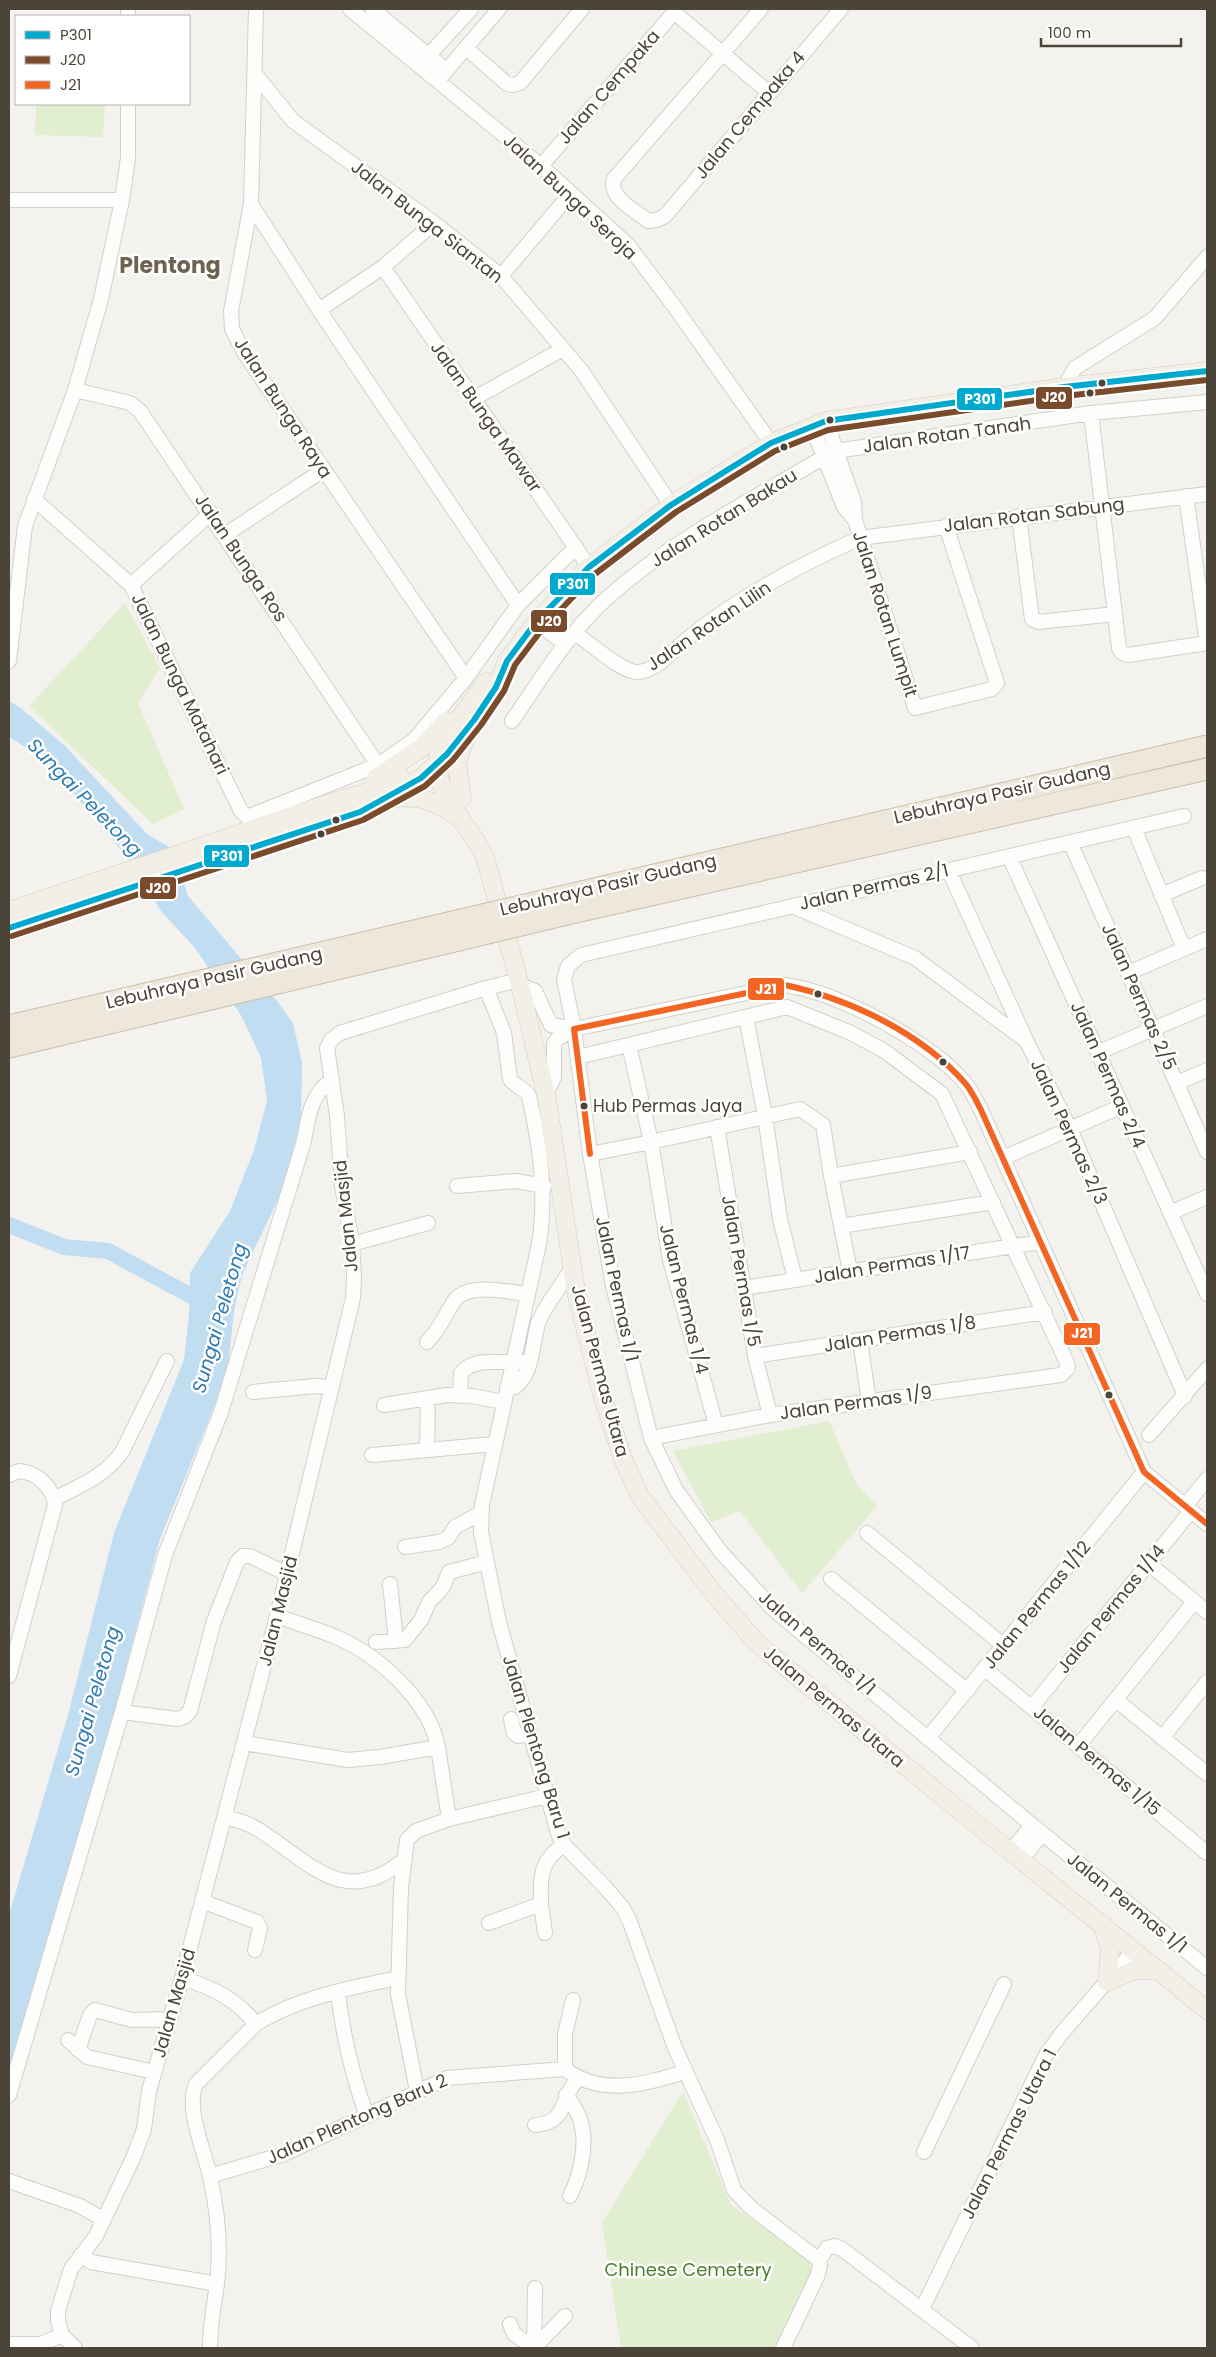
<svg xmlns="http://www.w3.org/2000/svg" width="1216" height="2357" font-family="Poppins,sans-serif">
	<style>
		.green { fill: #e1eecf }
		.water { fill: #c0ddf1 }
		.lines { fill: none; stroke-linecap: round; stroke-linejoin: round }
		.river { stroke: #c0ddf1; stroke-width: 16 }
		.minor-casing { stroke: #d2d0cb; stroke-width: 16 }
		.major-casing { stroke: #d6cebb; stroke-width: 19 }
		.highway-casing { stroke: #ccbfa9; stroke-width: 23 }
		.minor { stroke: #fdfdfc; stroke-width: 14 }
		.major { stroke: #f2efe6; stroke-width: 18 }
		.highway { stroke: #ede8db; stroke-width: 21 }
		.highway-bridge-casing { stroke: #ccbfa9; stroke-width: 23; stroke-linecap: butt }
		.highway-bridge { stroke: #ede8db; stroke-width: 21 }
		.bus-1-casing { stroke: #fff; stroke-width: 10 }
		.bus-2-casing { stroke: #fff; stroke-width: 10 }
		.bus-3-casing { stroke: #fff; stroke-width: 10 }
		.bus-1 { stroke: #00a9ce; stroke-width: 6 }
		.bus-2 { stroke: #7a4b2a; stroke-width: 6 }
		.bus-3 { stroke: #f26522; stroke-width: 6 }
		.bus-dot { fill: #4b4439; stroke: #fff; stroke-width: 2 }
		.labels { text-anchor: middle; stroke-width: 5; stroke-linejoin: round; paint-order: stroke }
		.bus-label { font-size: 17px; fill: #4b4439; stroke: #fff; text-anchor: start }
		.street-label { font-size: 18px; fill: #4b4439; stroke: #fff }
		.park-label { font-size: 18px; fill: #4a7f2a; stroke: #fff }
		.water-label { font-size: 19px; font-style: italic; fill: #2e7ab2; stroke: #fff }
		.district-label { font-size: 22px; font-weight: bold; fill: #6e6250; stroke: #fff }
		.line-badge { stroke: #fff; stroke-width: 2 }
		.badge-label { font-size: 14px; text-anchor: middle; font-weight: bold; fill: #fff }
	</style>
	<rect width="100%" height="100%" fill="#f4f2ee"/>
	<!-- green -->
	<path class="green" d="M36 104H105L103 137 35 135Z
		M125 603 160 668 138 703 184 809 153 824 29 706Z
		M829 1421 856 1483 877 1506 802 1593 740 1511 711 1522 673 1451Z
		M683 2091 730 2204 808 2259 814 2272 777 2348H621L602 2223Z"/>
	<!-- water -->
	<path class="water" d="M9 701 21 708 65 746 148 835 173 849 188 896 277 1001 293 1023 302 1063 301 1120 281 1193 242 1275 234 1311 227 1375 160 1539 110 1728 9 2071V1915L68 1715 114 1533 184 1360 189 1316 190 1273 230 1211 254 1150 267 1101 261 1058 242 1017 195 948 161 911 132 863 46 760 9 737Z"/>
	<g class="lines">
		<!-- river -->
		<path class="river" d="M9 1225 64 1247 108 1251 208 1305"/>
		<!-- minor casing -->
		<g class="minor-casing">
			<path id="minor" d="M256 9 251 204 231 311 232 329 245 354 466 678
				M350 9 541 166 628 245 674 306 771 443
				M372 9 446 70
				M761 9 614 179C608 198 635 210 648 221L657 220 665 216 841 9
				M674 12 768 92
				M128 16V9
				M466 48 506 83 512 85 520 83 582 9
				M428 56 471 9
				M256 75 293 121 434 223 501 276 581 370 671 505
				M440 78 499 9
				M541 166 677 9
				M9 200H122
				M251 204 319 310 518 605
				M383 267 589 567
				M501 276 571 193
				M319 310 383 267 434 223
				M1064 387 1075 368 1155 318 1207 257
				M75 390 130 403 140 411 378 765
				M473 399 563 349
				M1091 413 1119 648 1122 653 1128 655 1207 643
				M826 421 854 502 855 520 915 708 992 689 997 683 946 526
				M812 427 844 507 855 520
				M836 451 1091 413 1207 402
				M1186 496 1207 643
				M34 499 131 585 241 811 247 817 378 765 414 740 466 678 518 605 576 547
				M1019 516 1032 619 1038 622 1115 614
				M225 535 323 470
				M131 585 211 513
				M536 622 565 644
				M575 633C590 643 623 674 639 672 657 670 673 651 686 640 738 597 799 565 860 538L1207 494
				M9 661 25 526 75 390 101 299 122 200 128 158V104
				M512 721C541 679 569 632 607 598 672 540 750 501 824 457
				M1184 816 581 955 568 966 564 979 574 1029 590 1154 613 1286 651 1438 676 1490 720 1551 773 1609 1032 1825 1207 1968
				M1134 828 1184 949
				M1070 842 1207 1152
				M1009 856 1207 1294
				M949 871 1026 1040 1070 1129 1185 1396
				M1161 895 1202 878
				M792 906 915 958 1025 1040
				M1128 973 1207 939
				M520 985 535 991 551 1025 574 1029
				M486 988 504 1033 510 1079C515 1087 525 1088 529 1096 540 1146 547 1193 539 1244L482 1505 481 1532 499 1622 558 1833 564 1845 605 1887 623 1908 630 1922 675 2048 717 2140 734 2190 750 2207 819 2260 820 2266 817 2277 783 2348
				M746 1017 765 1116 780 1219 795 1279
				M629 1045 651 1142 670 1260 716 1425
				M1099 1052 1207 1006
				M578 1057 787 1007 849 1032 883 1050 942 1094 1067 1363 1068 1368 1061 1375 770 1415 651 1438
				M1177 1083 1207 1070
				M546 1094 554 1077V1044L557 1039 574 1029 785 985C838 992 931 1042 965 1083 972 1091 976 1101 981 1110L1144 1472 1207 1524
				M717 1127 755 1356 770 1415
				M590 1154 651 1142 800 1109 823 1125 831 1176 850 1271
				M1003 1158 1122 1106
				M831 1176 970 1152
				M457 1186 516 1181 544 1186
				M1170 1213 1207 1197
				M841 1226 993 1202
				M352 1244 428 1223
				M743 1288 1040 1242
				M860 1340 869 1402
				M427 1342C440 1330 445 1314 455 1300 469 1282 508 1292 527 1294
				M755 1356 1045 1312
				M507 1388 515 1387C535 1371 531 1343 539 1321 547 1302 562 1286 572 1267
				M253 1392 315 1386 332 1387
				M460 1396 461 1373C474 1356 504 1364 522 1362
				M384 1405 447 1395 472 1396 504 1402
				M1149 1435 1207 1369
				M427 1450 428 1398
				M372 1455 495 1444
				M9 1475 19 1471C38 1473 52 1486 55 1505L9 1676
				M54 1499C80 1486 105 1476 122 1452L167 1361
				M1185 1506 1207 1479
				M867 1533 1004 1646
				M405 1547 439 1542 448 1538 455 1527 481 1513
				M1148 1563 1207 1612
				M831 1579 967 1691
				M390 1584 396 1641
				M277 1616C296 1623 317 1629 336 1637 378 1655 429 1700 438 1747
				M376 1642 405 1640 421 1620 429 1602 443 1587 449 1572 487 1562
				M985 1669 1207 1853
				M1116 1700 1207 1774
				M1032 1707 1191 1511
				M122 1712 177 1719 184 1717 190 1711 214 1621 237 1562 243 1556H250L287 1574
				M511 1719 514 1733 518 1736 530 1734
				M928 1738 1144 1472
				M1162 1738 1207 1682
				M244 1743 348 1760 380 1757 438 1747 449 1819
				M1079 1745 1194 1602
				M225 1817C234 1820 245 1822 254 1827 306 1857 341 1912 404 1860
				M1011 1851 1032 1825
				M1022 1860 1042 1833
				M202 1901 257 1922 260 1928 255 1950
				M541 1904 545 1933
				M489 1923 541 1904C540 1878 540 1860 564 1845
				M182 1978C213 1988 236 1999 256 2024
				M338 1993C343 2036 352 2075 367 2116
				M68 2040 87 2057 154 2072
				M78 2050 90 2015 95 2010 132 2020 170 2019
				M565 2069C602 2097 644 2084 685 2072
				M565 2069V2034L573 2000
				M417 2091 398 1994 401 1888 407 1840 416 1831 449 1819 547 1796
				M9 2095 122 1712 165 1555 221 1412 304 1141C308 1118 311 1093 332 1080
				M566 2095C571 2102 577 2110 580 2119 588 2143 581 2174 570 2196
				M535 2125C570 2122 558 2099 578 2079
				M924 2152 1004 1984
				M210 2176 284 2154 447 2078 565 2069
				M9 2181 80 2206 104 2220
				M81 2255 91 2262 217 2284
				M819 2260 827 2248 835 2246 842 2249 972 2348
				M922 2309 1046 2055 1061 2034 1134 1950
				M510 2324 514 2334 534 2348
				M9 2344H41L62 2335
				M75 2348 62 2335 58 2321V2311L71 2269 96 2236 134 2156 144 2129 149 2091 182 1978 277 1616 353 1298 354 1276 352 1244 342 1186 337 1116 327 1048 331 1040 340 1033 486 988 519 980
				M210 2348C210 2326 214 2305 217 2284 221 2248 218 2212 210 2177 205 2152 185 2108 196 2084L256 2024C295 1999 352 1987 398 1978
				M534 2348 535 2288
				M534 2348 565 2316"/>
		</g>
		<!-- major casing -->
		<g class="major-casing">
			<path id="major" d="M486 682 442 742C423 784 468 821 485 857L520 985 547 1099 576 1292 601 1391 623 1459 640 1496 714 1594 757 1643 959 1810 1207 2010
				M375 779 421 748 446 721
				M390 798C421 796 432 799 458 817
				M462 798 457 763 465 739
				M9 911 333 802 362 794 401 777
				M9 928 360 812 421 778 447 754 474 720 496 687 507 661 536 622 589 567 671 505 771 443 826 421 1064 387 1207 371
				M1102 1923 1110 1950 1107 1982
				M1107 1982 1135 1970 1160 1971"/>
		</g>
		<!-- highway casing -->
		<g class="highway-casing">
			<path id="highway" d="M560 897 1207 746
				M567 914 1207 769
				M9 1026 461 920
				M9 1047 463 939"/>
		</g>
		<!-- minor -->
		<use href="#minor" class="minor"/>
		<!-- major -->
		<use href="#major" class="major"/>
		<!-- highway -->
		<use href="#highway" class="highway"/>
		<!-- highway-bridge casing -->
		<g class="highway-bridge-casing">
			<path id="highway-bridge" d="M461 920 560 897
				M463 939 567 914"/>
		</g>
		<!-- highway-bridge -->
		<use href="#highway-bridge" class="highway-bridge"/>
		<!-- bus-1 casing -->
		<g class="bus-1-casing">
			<path id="bus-1" d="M9 928 360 812 421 778 447 754 474 720 496 687 507 661 536 622 589 567 671 505 771 443 826 421 1064 387 1207 371"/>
		</g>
		<!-- bus-2 casing -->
		<g class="bus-2-casing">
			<path id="bus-2" d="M12 936 363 820 425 786 453 760 481 725 504 691 515 665 543 628 595 574 676 512 775 451 828 430 1065 396 1207 380"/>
		</g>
		<!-- bus-3 casing -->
		<g class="bus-3-casing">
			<path id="bus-3" d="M574 1029 785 985C850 999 921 1033 965 1083 972 1091 976 1101 981 1110L1144 1472 1207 1524
				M574 1029 590 1154"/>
		</g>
		<!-- bus-1 -->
		<use href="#bus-1" class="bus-1"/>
		<!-- bus-2 -->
		<use href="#bus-2" class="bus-2"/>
		<!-- bus-3 -->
		<use href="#bus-3" class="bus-3"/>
	</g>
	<!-- markers -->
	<g class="bus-dot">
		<circle cx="1102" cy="383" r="4.5"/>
		<circle cx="1090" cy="393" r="4.5"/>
		<circle cx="830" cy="420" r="4.5"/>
		<circle cx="784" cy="447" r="4.5"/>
		<circle cx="336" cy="820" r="4.5"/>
		<circle cx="321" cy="834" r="4.5"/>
		<circle cx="818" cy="994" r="4.5"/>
		<circle cx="943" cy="1062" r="4.5"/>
		<circle cx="584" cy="1106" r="4.5"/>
		<circle cx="1109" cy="1395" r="4.5"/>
	</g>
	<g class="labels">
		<!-- bus labels -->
		<g class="bus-label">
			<text x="593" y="1112">Hub Permas Jaya</text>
		</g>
		<!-- street labels -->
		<g class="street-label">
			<text transform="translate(609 87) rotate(-49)" y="6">Jalan Cempaka</text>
			<text transform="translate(750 115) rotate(-50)" y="6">Jalan Cempaka 4</text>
			<text transform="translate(570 197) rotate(43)" y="6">Jalan Bunga Seroja</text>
			<text transform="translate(427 222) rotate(38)" y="6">Jalan Bunga Siantan</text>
			<text transform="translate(283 408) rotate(57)" y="6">Jalan Bunga Raya</text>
			<text transform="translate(486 417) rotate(55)" y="6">Jalan Bunga Mawar</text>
			<text transform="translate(947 435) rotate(-8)" y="6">Jalan Rotan Tanah</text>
			<text transform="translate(1034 515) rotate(-7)" y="6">Jalan Rotan Sabung</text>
			<text transform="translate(724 518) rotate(-32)" y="6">Jalan Rotan Bakau</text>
			<text transform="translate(241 558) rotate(56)" y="6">Jalan Bunga Ros</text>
			<text transform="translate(885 614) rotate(72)" y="6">Jalan Rotan Lumpit</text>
			<text transform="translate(709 626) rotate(-34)" y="6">Jalan Rotan Lilin</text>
			<text transform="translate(180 684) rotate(64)" y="6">Jalan Bunga Matahari</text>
			<text transform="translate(1002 793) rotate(-13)" y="6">Lebuhraya Pasir Gudang</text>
			<text transform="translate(608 885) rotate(-13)" y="6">Lebuhraya Pasir Gudang</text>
			<text transform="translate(874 887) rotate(-13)" y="6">Jalan Permas 2/1</text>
			<text transform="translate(214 978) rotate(-13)" y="6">Lebuhraya Pasir Gudang</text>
			<text transform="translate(1139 997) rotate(66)" y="6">Jalan Permas 2/5</text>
			<text transform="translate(1108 1075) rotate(66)" y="6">Jalan Permas 2/4</text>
			<text transform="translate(1069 1132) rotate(65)" y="6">Jalan Permas 2/3</text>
			<text transform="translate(346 1216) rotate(-96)" y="6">Jalan Masjid</text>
			<text transform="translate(892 1265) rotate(-9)" y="6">Jalan Permas 1/17</text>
			<text transform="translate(741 1271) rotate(80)" y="6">Jalan Permas 1/5</text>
			<text transform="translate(617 1289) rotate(78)" y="6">Jalan Permas 1/1</text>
			<text transform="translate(684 1299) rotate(76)" y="6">Jalan Permas 1/4</text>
			<text transform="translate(900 1334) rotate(-9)" y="6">Jalan Permas 1/8</text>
			<text transform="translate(600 1371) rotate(75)" y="6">Jalan Permas Utara</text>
			<text transform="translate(856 1403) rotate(-8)" y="6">Jalan Permas 1/9</text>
			<text transform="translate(1037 1605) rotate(-51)" y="6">Jalan Permas 1/12</text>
			<text transform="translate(1111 1609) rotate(-51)" y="6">Jalan Permas 1/14</text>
			<text transform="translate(278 1611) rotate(-76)" y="6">Jalan Masjid</text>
			<text transform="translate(817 1643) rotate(41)" y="6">Jalan Permas 1/1</text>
			<text transform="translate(834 1707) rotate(40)" y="6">Jalan Permas Utara</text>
			<text transform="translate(536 1747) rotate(73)" y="6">Jalan Plentong Baru 1</text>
			<text transform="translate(1097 1761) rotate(40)" y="6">Jalan Permas 1/15</text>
			<text transform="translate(1127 1903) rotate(39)" y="6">Jalan Permas 1/1</text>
			<text transform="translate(174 2003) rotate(-74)" y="6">Jalan Masjid</text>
			<text transform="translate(357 2119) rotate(-24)" y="6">Jalan Plentong Baru 2</text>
			<text transform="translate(1009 2134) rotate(-63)" y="6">Jalan Permas Utara 1</text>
		</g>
		<!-- park labels -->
		<g class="park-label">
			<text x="688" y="2276">Chinese Cemetery</text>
		</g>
		<!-- water labels -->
		<g class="water-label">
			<text transform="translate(85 797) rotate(46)" y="7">Sungai Peletong</text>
			<text transform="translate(219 1318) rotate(-74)" y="7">Sungai Peletong</text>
			<text transform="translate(92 1701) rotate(-74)" y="7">Sungai Peletong</text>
		</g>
		<!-- district labels -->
		<g class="district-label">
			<text x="170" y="273">Plentong</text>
		</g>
	</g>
	<g class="line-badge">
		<rect x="1035" y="386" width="38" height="24" rx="5" fill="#7a4b2a"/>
		<rect x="956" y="387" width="47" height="24" rx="5" fill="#00a9ce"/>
		<rect x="549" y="572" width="47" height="24" rx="5" fill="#00a9ce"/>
		<rect x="530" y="609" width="38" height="24" rx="5" fill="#7a4b2a"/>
		<rect x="203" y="844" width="47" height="24" rx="5" fill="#00a9ce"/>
		<rect x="139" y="876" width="38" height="24" rx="5" fill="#7a4b2a"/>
		<rect x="747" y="977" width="38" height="24" rx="5" fill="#f26522"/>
		<rect x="1063" y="1322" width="38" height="24" rx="5" fill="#f26522"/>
	</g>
	<g class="badge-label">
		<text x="1054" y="402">J20</text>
		<text x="980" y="404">P301</text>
		<text x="573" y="589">P301</text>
		<text x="549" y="626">J20</text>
		<text x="227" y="861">P301</text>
		<text x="158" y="893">J20</text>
		<text x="766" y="994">J21</text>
		<text x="1082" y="1338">J21</text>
	</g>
	<!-- border -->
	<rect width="1216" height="2357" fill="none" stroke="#4b4439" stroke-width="20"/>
	<!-- legend -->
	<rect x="15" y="15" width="175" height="90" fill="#ffffff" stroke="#b7b4b0"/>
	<rect x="25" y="31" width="25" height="8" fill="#00a9ce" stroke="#b7b4b0"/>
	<text x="60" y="40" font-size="15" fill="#4b4439">P301</text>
	<rect x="25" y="56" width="25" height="8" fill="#7a4b2a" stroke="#b7b4b0"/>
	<text x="60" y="65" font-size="15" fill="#4b4439">J20</text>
	<rect x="25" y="81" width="25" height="8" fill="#f26522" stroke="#b7b4b0"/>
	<text x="60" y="90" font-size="15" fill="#4b4439">J21</text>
	<!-- scale -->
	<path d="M1041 38v8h140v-8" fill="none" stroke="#4b4439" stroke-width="2.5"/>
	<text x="1048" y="38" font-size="15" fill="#4b4439" stroke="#ffffff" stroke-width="4" paint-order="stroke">100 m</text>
</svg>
